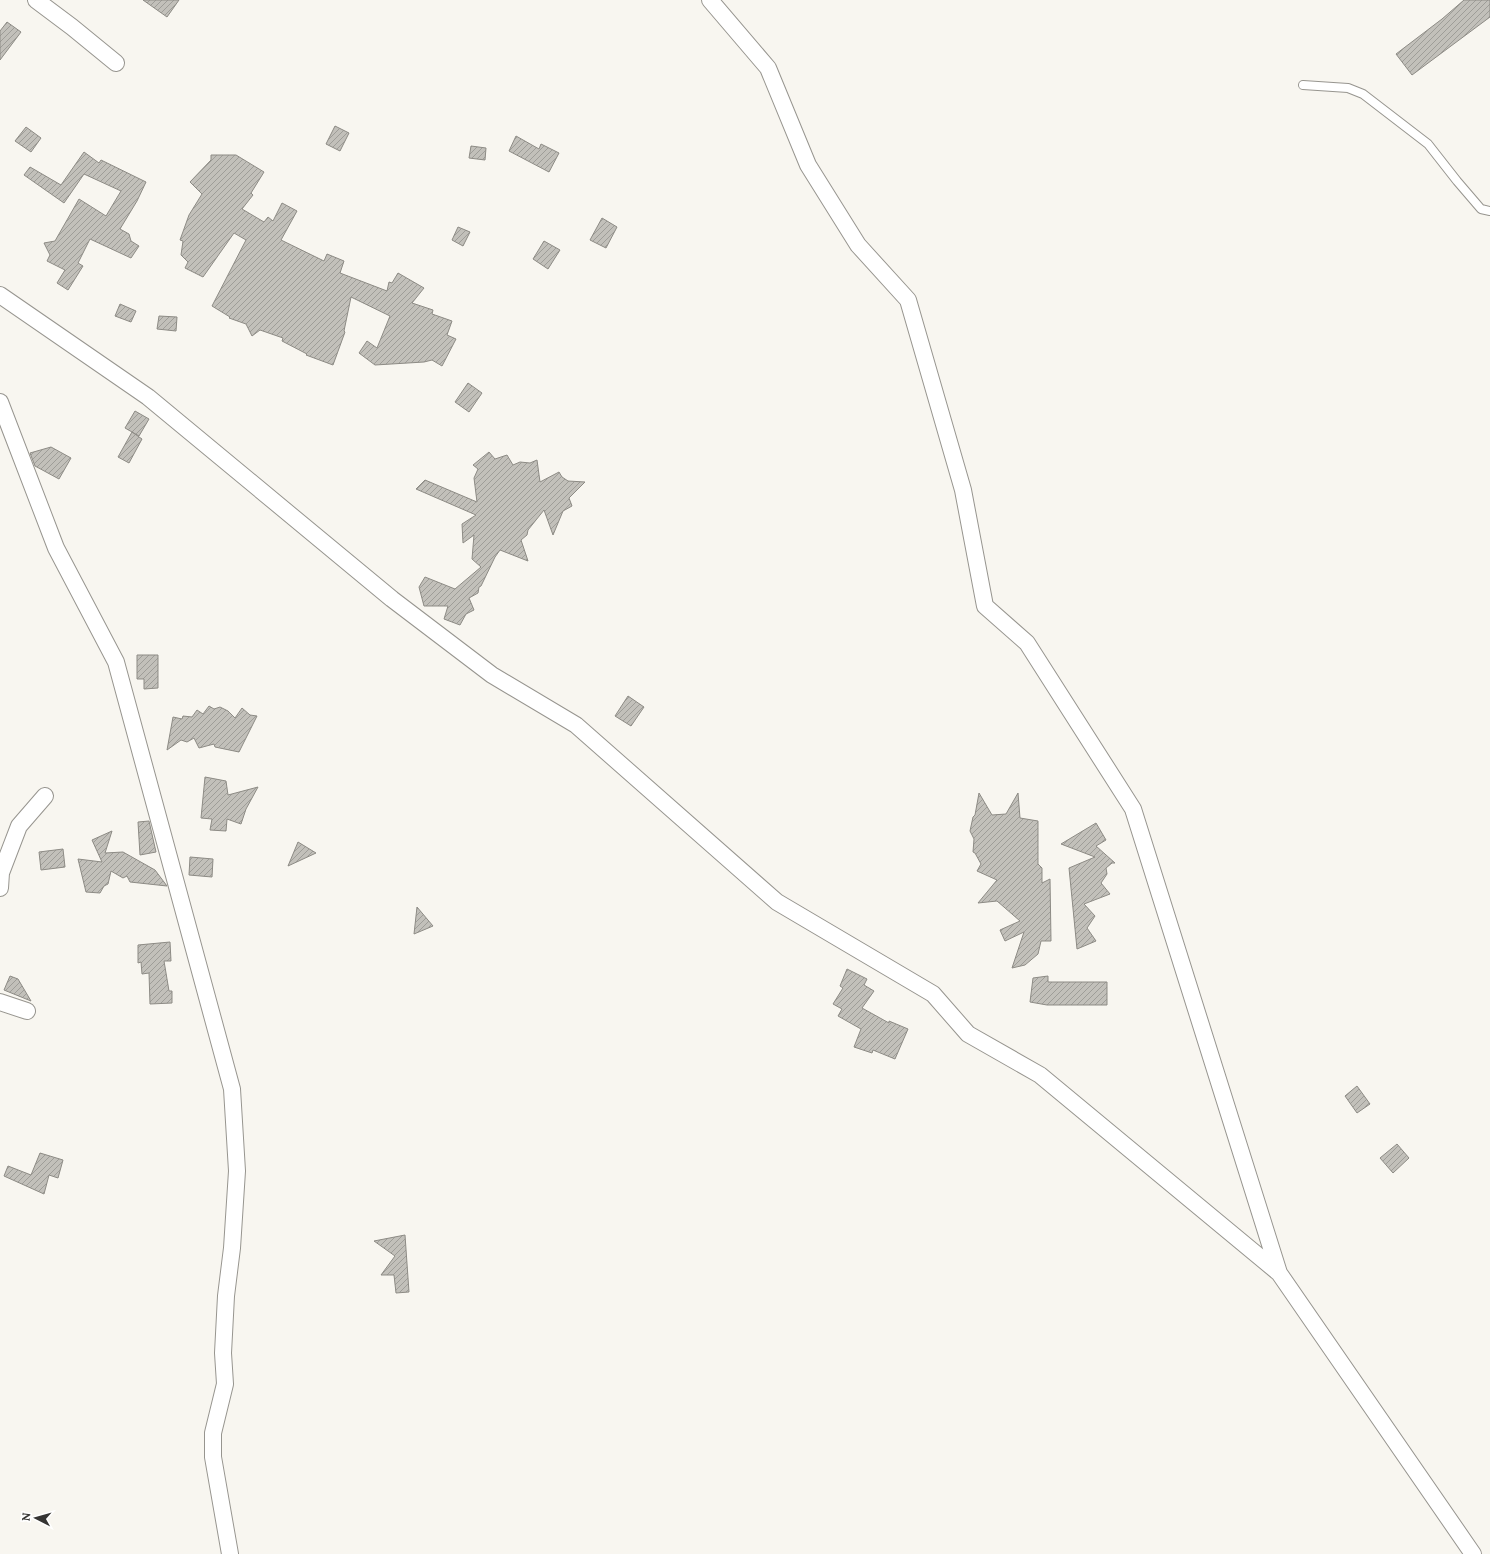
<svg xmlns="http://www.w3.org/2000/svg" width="1490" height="1554" font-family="Lora,serif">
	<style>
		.building { fill: url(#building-hatch); stroke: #8d8b85 }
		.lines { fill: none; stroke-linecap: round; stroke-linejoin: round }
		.service-casing { stroke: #97958f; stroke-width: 10 }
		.minor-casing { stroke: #97958f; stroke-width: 18 }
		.service { stroke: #fff; stroke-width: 8 }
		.minor { stroke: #fff; stroke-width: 16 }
	</style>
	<defs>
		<pattern id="building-hatch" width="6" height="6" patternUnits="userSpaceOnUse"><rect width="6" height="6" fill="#c2c0ba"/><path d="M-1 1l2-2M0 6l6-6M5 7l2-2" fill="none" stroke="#9e9d98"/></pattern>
	</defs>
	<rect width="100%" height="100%" fill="#f8f6f0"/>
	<!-- building -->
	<path class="building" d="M143 0H179L167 17Z
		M1464 0H1490V17L1412 75 1396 54 1442 19Z
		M7 22 21 32 0 60V31Z
		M335 126 349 133 340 151 326 144Z
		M26 127 41 138 31 152 15 141Z
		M516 136 539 149 541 144 559 153 549 172 509 151Z
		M471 146 486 148 485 160 469 158Z
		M84 152 99 163 101 160 146 182 137 201 120 229 129 234 131 241 139 246 131 258 90 239 78 263 83 266 68 290 57 283 65 270 47 261 50 255 44 243 55 241 79 199 106 216 121 191 84 174 64 203 24 175 30 167 61 185Z
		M211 155H236L264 172 251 193 253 195 242 209 264 222 268 217 273 221 282 203 297 211 281 240 324 261 327 254 344 261 340 273 387 291 389 282 392 283 398 273 424 288 412 303 433 310 432 314 452 321 447 335 456 339 442 366 432 360 424 362 375 365 359 353 367 341 377 348 390 316 351 297 344 331 345 332 333 365 306 355 307 354 282 341 283 338 260 330 252 336 246 324 229 318 230 317 212 306 246 240 234 233 203 277 185 268 188 262 181 255 183 241 180 240 189 215 202 194 190 182 211 160Z
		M602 218 617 227 606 248 590 240Z
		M458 227 470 232 463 246 452 240Z
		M544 241 560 250 548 269 533 259Z
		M120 304 136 311 131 322 115 316Z
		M159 316 177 317 176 331 157 329Z
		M468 383 482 393 469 412 455 402Z
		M135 411 149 419 139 436 132 432 142 439 129 463 118 457 132 432 125 428Z
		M51 447 71 458 59 479 35 466 30 453Z
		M489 452 495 459 507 455 513 465 520 462 530 463 537 460 540 482 559 472 562 477 568 481 585 482 569 498 572 506 563 511 553 535 544 510 528 530 527 535 521 540 528 561 500 550 495 557 481 586 479 587 478 593 469 598 474 610 466 614 460 625 444 619 448 606H424L419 587 425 577 455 589 481 567 472 559 474 535 463 543 462 524 476 515 416 489 425 480 477 502 474 478 478 469 473 465Z
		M137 655H158V688L144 689V679H137Z
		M628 696 644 707 631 726 615 716Z
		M209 706 214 709 220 707 228 711 235 718 242 708 250 715 257 716 239 752 215 747 214 744 199 748 194 738 187 742 181 740 167 750 173 717 182 719 183 716 192 717 197 710 203 714Z
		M205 777 226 781 228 795 258 787 246 809 241 824 227 819 226 831 210 830 212 819 201 818Z
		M979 793 992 815 1006 814 1018 793 1020 818 1038 821V864L1042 868V883L1050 879 1051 941H1041L1038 954 1025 965 1012 968 1024 932 1005 941 1000 930 1020 921 997 901 978 903 997 880 977 871 981 864 975 853 973 852 974 839 970 831 973 817 975 815Z
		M149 821 156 852 140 855 138 822Z
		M1096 823 1106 840 1096 846 1115 863H1112L1106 868 1107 874 1101 883 1110 894 1084 904 1095 916 1087 928 1096 941 1077 949 1069 868 1095 857 1061 844Z
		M112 831 105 853 123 852 155 870 167 886 130 882 127 876 123 878 111 871 108 884 104 886 100 893 86 892 78 859 102 862 92 840Z
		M298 842 316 853 288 866Z
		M63 849 65 867 41 870 39 852Z
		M190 857 213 859 212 877 189 875Z
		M417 907 433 926 414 934Z
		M170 942 171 961H164L169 991H172V1003L150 1004 149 973 142 974 141 962 138 963V945Z
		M847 969 867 979 864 985 874 991 862 1008 889 1023V1021L908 1029 895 1059 873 1050 872 1053 854 1047 861 1029 838 1016 842 1009 833 1004 843 988 840 986Z
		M10 976 18 979 31 1001 4 990Z
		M1048 976V982H1107V1005H1047L1030 1002 1033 978Z
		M1357 1086 1370 1104 1357 1113 1345 1096Z
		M1397 1144 1409 1158 1393 1173 1380 1158Z
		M40 1153 63 1160 58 1178 49 1175 44 1194 4 1176 8 1166 31 1175Z
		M405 1235 409 1292 396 1293 394 1275H381L395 1256 374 1241Z"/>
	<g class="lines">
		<!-- service casing -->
		<g class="service-casing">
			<path id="service" d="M1303 85 1348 88 1363 94 1428 144 1457 181 1481 209 1490 211"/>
		</g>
		<!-- minor casing -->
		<g class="minor-casing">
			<path id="minor" d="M36 0 72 27 116 63
				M710 0 768 68 808 165 858 245 908 300 963 490 985 606 1027 643 1133 809 1279 1273
				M0 295 148 397 392 599 492 675 576 725 777 902 933 994 968 1034 1040 1075 1279 1273 1473 1554
				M0 402 56 548 116 662 232 1089 237 1171 232 1248 226 1296 223 1353 225 1384 213 1433V1457L230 1554
				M0 888 1 873 19 826 45 796
				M0 1002 27 1011"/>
		</g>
		<!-- service -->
		<use href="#service" class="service"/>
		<!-- minor -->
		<use href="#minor" class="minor"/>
	</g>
	<!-- north arrow -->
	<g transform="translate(36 1518) rotate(276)" stroke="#ffffff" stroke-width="3" paint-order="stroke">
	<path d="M0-3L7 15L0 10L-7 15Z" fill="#353432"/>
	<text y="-6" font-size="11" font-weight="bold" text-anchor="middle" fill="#353432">N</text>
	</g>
</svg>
